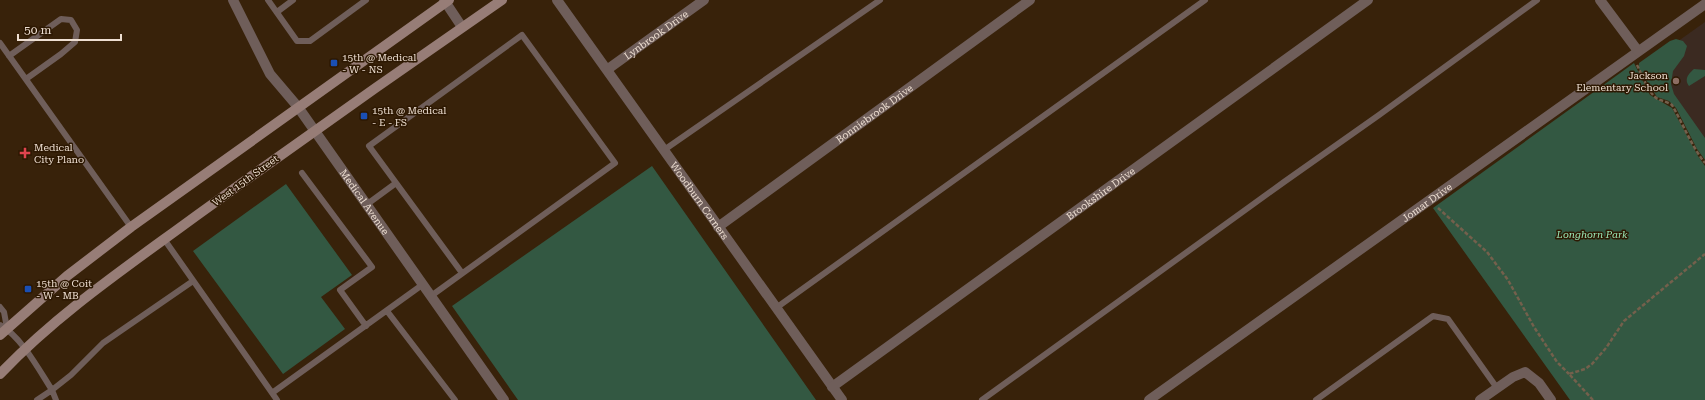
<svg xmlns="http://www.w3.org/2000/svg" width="1705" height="400" font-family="'Roboto Serif',serif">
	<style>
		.education { fill: #3b2a21 }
		.green { fill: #335842 }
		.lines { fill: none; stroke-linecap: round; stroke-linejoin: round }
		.path { stroke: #74604c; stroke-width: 2.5; stroke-dasharray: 4 2; stroke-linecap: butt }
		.service { stroke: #6f5e5a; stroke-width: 6 }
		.minor { stroke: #6f5e5a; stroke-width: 10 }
		.tertiary { stroke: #6f5e5a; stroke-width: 10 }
		.secondary { stroke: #977d77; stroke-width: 10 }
		.transit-dot { fill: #1a4fb4; stroke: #2d1802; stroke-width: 1.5 }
		.education-dot { fill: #8d6e63; stroke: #2d1802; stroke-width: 1.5 }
		.health-dot { fill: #e0444e; stroke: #2d1802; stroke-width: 1.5 }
		.labels { text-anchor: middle; stroke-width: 3; stroke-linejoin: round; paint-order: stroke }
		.street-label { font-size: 10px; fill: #eedfd2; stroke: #2d1802 }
		.poi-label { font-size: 10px; fill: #eedfd2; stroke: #2d1802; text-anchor: start }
		.park-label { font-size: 10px; font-style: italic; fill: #99e8b8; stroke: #2d1802 }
	</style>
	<rect width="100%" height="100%" fill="#38220a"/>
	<!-- education -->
	<path class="education" d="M1705 22V157L1674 102 1639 69Z"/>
	<!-- green -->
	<path class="green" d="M1676 39 1683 41 1687 46 1684 56 1673 71 1671 84 1674 94 1705 138V160L1697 149 1676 108 1669 101 1657 97 1639 69V63L1670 41Z
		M1634 63 1650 95 1672 108 1698 156 1705 166V400H1570L1433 208Z
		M1694 69 1705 70V76L1689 86C1684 80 1688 74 1694 69Z
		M652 166 816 400H518L452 306Z
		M286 184 352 275 321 297 345 329 283 374 193 251Z"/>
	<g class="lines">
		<!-- path -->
		<path class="path" d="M1637 65C1641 73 1648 91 1655 97 1659 101 1667 101 1672 105 1683 124 1692 147 1705 163
			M1438 208 1487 252 1508 280 1534 327 1557 362 1569 374
			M1593 400 1569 374 1585 369 1592 364 1606 348 1624 321 1705 254"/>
		<!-- service -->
		<path class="service" d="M268 0 297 41H310L366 0
			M277 12 293 0
			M0 43 131 227
			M9 56 61 19 71 20 77 30 75 42 61 54 26 79
			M664 150 880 0
			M302 173 372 267 340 290 366 326
			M366 205 396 183
			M164 239 277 400
			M431 296 615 163 522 35 369 146 462 273
			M0 307 4 312 7 328
			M776 308 1205 0
			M387 311 455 400
			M0 325C21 336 39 370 52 390L37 400
			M272 393 422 285
			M56 400 52 390 71 375 103 343 193 281
			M982 400 1284 182 1379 115 1537 0
			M1316 400 1433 316 1448 319 1497 388"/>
		<!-- minor -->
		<g class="minor">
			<path id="s1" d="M233 0 270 74 298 107 504 400"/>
			<path id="s2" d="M557 0 842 400"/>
			<path id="s3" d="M608 69 704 0"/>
			<path id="s4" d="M718 227 1030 0"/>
			<path id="s5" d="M832 387 1368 0"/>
			<path id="s6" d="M1149 400 1705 4"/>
			<path d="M1480 400 1513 377 1525 372 1539 383 1551 400"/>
		</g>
		<!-- tertiary -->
		<path class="tertiary" d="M444 0 462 27
			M1600 0 1638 51"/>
		<!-- secondary -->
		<path class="secondary" d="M0 335 67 276 131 227 449 0
			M0 374C58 313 128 266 196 216 297 143 399 71 502 0"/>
	</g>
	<!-- markers -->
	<g class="transit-dot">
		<rect x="330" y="59" width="8" height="8" rx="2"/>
		<rect x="360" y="112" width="8" height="8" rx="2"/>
		<rect x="24" y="285" width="8" height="8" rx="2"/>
	</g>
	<circle class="education-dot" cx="1676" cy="81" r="4"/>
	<path class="health-dot" d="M23 147h4v4h4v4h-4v4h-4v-4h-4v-4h4z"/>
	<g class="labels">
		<!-- street labels -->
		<g class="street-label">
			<text dy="4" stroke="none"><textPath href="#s3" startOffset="59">Lynbrook Drive</textPath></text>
			<text dy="4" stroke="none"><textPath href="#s4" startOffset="193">Bonniebrook Drive</textPath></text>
			<text transform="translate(245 180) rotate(-36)" y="4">West 15th Street</text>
			<text dy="4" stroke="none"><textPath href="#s5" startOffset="331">Brookshire Drive</textPath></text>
			<text dy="4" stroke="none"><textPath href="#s2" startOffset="246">Woodburn Corners</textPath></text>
			<text dy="4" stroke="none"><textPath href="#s1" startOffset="242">Medical Avenue</textPath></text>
			<text dy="4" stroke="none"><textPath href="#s6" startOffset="341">Jomar Drive</textPath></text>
		</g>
		<!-- poi labels -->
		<g class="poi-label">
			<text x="342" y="61">15th @ Medical<tspan x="342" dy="12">- W - NS</tspan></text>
			<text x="1668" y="79" text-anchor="end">Jackson<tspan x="1668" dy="12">Elementary School</tspan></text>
			<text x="372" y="114">15th @ Medical<tspan x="372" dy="12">- E - FS</tspan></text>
			<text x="34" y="151">Medical<tspan x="34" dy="12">City Plano</tspan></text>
			<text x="36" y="287">15th @ Coit<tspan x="36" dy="12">- W - MB</tspan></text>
		</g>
		<!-- park labels -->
		<g class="park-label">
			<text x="1592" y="238">Longhorn Park</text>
		</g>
	</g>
	<!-- scale -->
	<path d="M18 34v6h103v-6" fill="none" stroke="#eedfd2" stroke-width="2"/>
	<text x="24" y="34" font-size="12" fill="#eedfd2" stroke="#2d1802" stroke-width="3" paint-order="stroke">50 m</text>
</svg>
